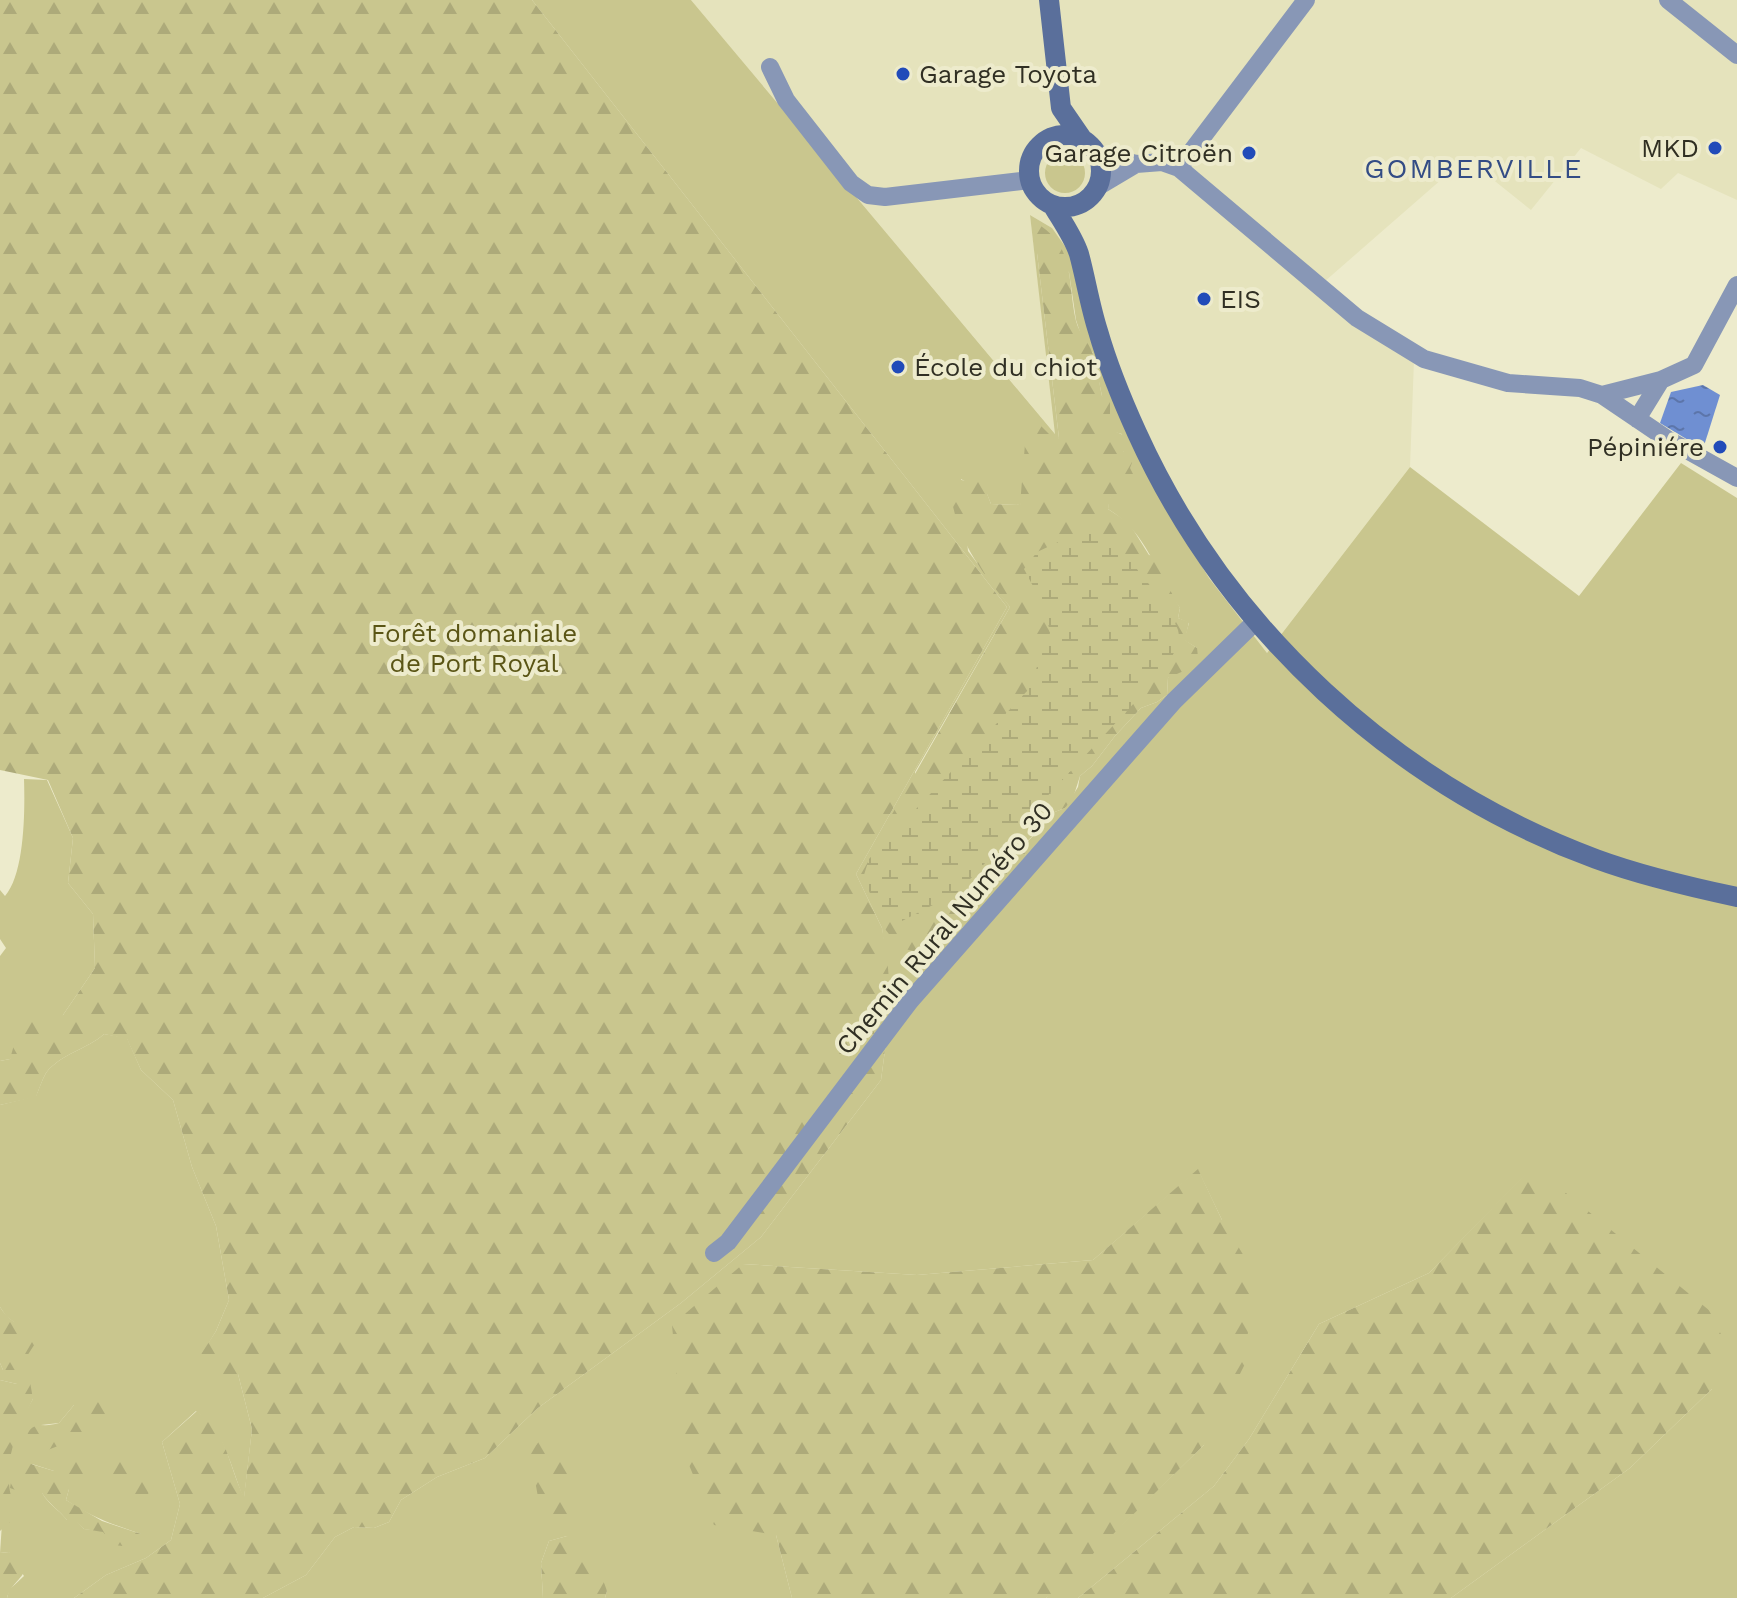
<svg xmlns="http://www.w3.org/2000/svg" width="1737" height="1598" font-family="'Work Sans',sans-serif">
	<style>
		.built { fill: #e5e3bc }
		.grass { fill: #c9c68e; fill-rule: evenodd }
		.forest { fill: url(#forest-firs) }
		.wetland { fill: url(#wetland-marsh) }
		.water { fill: url(#water-ripples) }
		.lines { fill: none; stroke-linecap: round; stroke-linejoin: round }
		.minor { stroke: #8897b6; stroke-width: 18 }
		.secondary { stroke: #5a6f9b; stroke-width: 20 }
		.poi-dot { fill: #214bb9; stroke: #edebcc; stroke-width: 3 }
		.labels { text-anchor: middle; stroke-width: 8; stroke-linejoin: round; paint-order: stroke }
		.poi-label { font-size: 26px; fill: #302f23; stroke: #edebcc; text-anchor: start }
		.park-label { font-size: 26px; fill: #5a5515; stroke: #edebcc }
		.street-label { font-size: 26px; fill: #302f23; stroke: #edebcc }
		.neighbourhood-label { font-size: 28px; letter-spacing: 2px; fill: #334c85; stroke: #edebcc }
	</style>
	<defs>
		<pattern id="forest-firs" width="22" height="20" patternUnits="userSpaceOnUse" patternTransform="scale(2)"><rect width="22" height="20" fill="#c9c68e"/><path d="M5 1l3.5 6h-7zM16 11l3.5 6h-7z" fill="#adaa7a"/></pattern>
		<pattern id="wetland-marsh" width="20" height="14" patternUnits="userSpaceOnUse" patternTransform="scale(2)"><rect width="20" height="14" fill="#c9c68e"/><path d="M1 5h8M5 5V1M11 12h8M15 12V8" fill="none" stroke="#adaa7a"/></pattern>
		<pattern id="water-ripples" width="26" height="14" patternUnits="userSpaceOnUse" patternTransform="scale(2)"><rect width="26" height="14" fill="#6f8fd2"/><path d="M2 4q2-2 4 0t4 0M15 11q2-2 4 0t4 0" fill="none" stroke="#5c75aa"/></pattern>
	</defs>
	<rect width="100%" height="100%" fill="#edebcc"/>
	<!-- built -->
	<path class="built" d="M691 0H1737V200L1678 173 1661 189 1581 148 1531 210 1466 158 1324 282 1414 360 1410 467 1267 653 1209 578 1150 481 1108 390 1052 228 1030 215 1056 435Z"/>
	<!-- grass -->
	<path class="grass" d="M532 0H691L1055 434 1030 215 1052 228 1069 252 1108 390 1150 481 1209 578 1267 653 1410 467 1579 596 1681 463 1737 498V1598H1451L1630 1468 1712 1389 1533 1167 1429 1273 1319 1324 1249 1439 1214 1486 1078 1598H1046L1204 1445 1222 1220 1198 1170 1093 1260 917 1275 743 1264 776 1535 792 1598H605L607 1591 567 1536 549 1541 541 1563 543 1598H263L306 1575 335 1537 354 1527 374 1528 389 1522 401 1500 437 1477 485 1458 538 1408 681 1303 761 1237 881 1080 891 1005 882 928 856 874 1007 607ZM1037 253 1069 272 1076 320 1082 338 1093 353 1102 396 1114 432 1122 434 1123 451 1129 468 1122 491 1109 498 1108 509C1148 533 1155 573 1180 608L1178 618 1189 623 1184 640 1197 648 1168 678 1167 695 1157 702 1141 708 1115 736 1092 766 1080 776 1078 787 1065 808 1047 815 1043 826 1021 848 1027 857 967 925 918 952 915 772 1010 607 968 551 961 479 987 494 991 504 1020 505 1059 438Z
		M1045 173a20 20 0 1 1 40 0a20 20 0 1 1-40 0Z
		M24 779 47 780 73 838 68 883 93 914 95 968 63 1015 10 1059 0 1061V956L6 948 0 939V890L5 896C25 873 25 809 24 779Z
		M104 1034 127 1038 141 1070 173 1100 192 1167 216 1226 229 1300 216 1331 199 1359 238 1374 252 1429 244 1499C230 1465 226 1434 196 1411L162 1442 180 1504 171 1540 146 1558 106 1575 74 1598H7L9 1590 24 1576 9 1552 0 1553 4 1494 1 1480 5 1446 33 1399 17 1384 0 1380V1363L3 1370 19 1326 6 1316 0 1307V1105L36 1096C39 1089 42 1080 46 1073 60 1054 88 1049 104 1034ZM74 1405 83 1432H69L41 1425 59 1423ZM32 1464 54 1471 69 1489 66 1500C89 1516 114 1525 141 1534L84 1529 75 1519 67 1520C61 1512 54 1508 48 1501 39 1492 36 1476 32 1464Z"/>
	<!-- forest -->
	<path class="forest" d="M0 0H532L1007 607 856 874 882 928 887 956 891 1005 881 1080 761 1237 681 1303 538 1408 485 1458 437 1477 401 1500 389 1522 374 1528 354 1527 335 1537 306 1575 263 1598H74L106 1575 146 1558 171 1540 180 1504 162 1442 197 1411C229 1436 227 1462 244 1497L252 1429 238 1374 216 1383 198 1359 216 1331 229 1300 216 1226 192 1167 173 1100 141 1070 127 1039 104 1034C88 1049 60 1054 46 1073 42 1080 39 1089 36 1097L0 1105V1061L10 1059 21 1020 63 1015 95 968 93 914 68 883 73 838 48 780 0 770Z
		M1036 223C1076 246 1067 282 1076 321 1080 335 1088 341 1093 354 1098 366 1099 383 1102 396L1110 401V416L1116 418 1114 431 1128 437 1129 444 1123 451 1133 460 1130 468 1136 480 1129 490 1110 498 1108 509 1129 523 1149 555 1171 559 1175 569 1165 581 1180 608 1178 618 1189 622 1185 640 1197 648 1198 657 1188 669 1168 678 1167 695 1157 702 1141 708 1115 736 1092 766 1080 776 1073 798 1065 808 1047 815 1043 826 1021 847 1027 857 967 925 918 952 900 948 885 929 858 874 1010 607C976 565 955 537 949 482L953 478 970 482 977 480 983 483 991 504 1020 505 1026 432 1038 423 1055 440 1059 438 1037 253 1034 225Z
		M1533 1166 1710 1311 1727 1347 1712 1389 1630 1468 1451 1598H1078L1214 1486 1249 1439 1319 1324 1429 1273Z
		M1198 1169 1222 1220 1250 1266 1247 1360 1204 1445 1053 1593 1046 1598H792L776 1535 714 1525 684 1453 672 1325 743 1264 917 1275 1093 1260Z
		M0 1307C8 1320 17 1325 32 1328L38 1339 18 1370H3L0 1363Z
		M0 1380 17 1384 30 1382 33 1399C15 1434 0 1468 14 1506L10 1522 0 1531Z
		M92 1398 109 1409 103 1424 83 1432H69L63 1444 40 1453 28 1450 25 1445C29 1418 39 1429 59 1423L74 1405Z
		M547 1431 566 1444 575 1488 573 1517 555 1526 540 1508 530 1453Z
		M136 1454C153 1466 153 1477 148 1495 130 1502 120 1498 106 1487L104 1475 108 1463Z
		M74 1456 84 1467 82 1479 69 1489 66 1500 102 1521 141 1534 144 1543 131 1547 114 1545 103 1532 84 1529 75 1520H67C59 1510 49 1504 42 1493L21 1492 10 1488 14 1466 31 1464 54 1471 61 1461Z
		M567 1536 588 1538 607 1591 605 1598H543L541 1563 549 1541Z
		M9 1552 28 1563C23 1580 11 1583 7 1598H0V1553Z"/>
	<!-- wetland -->
	<path class="wetland" d="M1086 529C1092 531 1100 532 1104 535 1121 546 1173 611 1178 630 1182 644 1170 659 1164 671L958 892 900 922 879 913 863 878 869 859 1028 690 1050 633 1045 609 1024 569 1037 552Z"/>
	<!-- water -->
	<path class="water" d="M1703 385 1720 395 1703 449 1660 423 1671 392Z"/>
	<g class="lines">
		<!-- minor -->
		<path class="minor" d="M1668 0 1737 55
			M770 67 786 100 851 183 868 195 885 197 1030 180
			M1098 154 1136 164 1162 162 1179 168 1357 318 1424 359 1508 383 1580 388 1602 395 1667 439 1737 478
			M1179 168 1306 0
			M1099 186 1136 164
			M1602 395 1661 380 1694 365 1737 285
			M1637 419 1661 380
			M714 1253 728 1242 910 1001 1174 701 1256 621"/>
		<!-- secondary -->
		<path class="secondary" d="M1049 0 1061 108 1083 140
			M1029 171a36 36 0 1 1 72 0a36 36 0 1 1-72 0Z
			M1053 206C1062 221 1074 238 1079 254 1086 280 1090 306 1098 331 1108 366 1122 400 1137 433 1226 629 1394 784 1596 859 1642 876 1690 887 1737 897"/>
	</g>
	<!-- markers -->
	<g class="poi-dot">
		<circle cx="903" cy="74" r="8"/>
		<circle cx="1715" cy="148" r="8"/>
		<circle cx="1249" cy="153" r="8"/>
		<circle cx="1204" cy="299" r="8"/>
		<circle cx="898" cy="367" r="8"/>
		<circle cx="1720" cy="447" r="8"/>
	</g>
	<g class="labels">
		<!-- poi labels -->
		<g class="poi-label">
			<text x="919" y="83">Garage Toyota</text>
			<text x="1699" y="157" text-anchor="end">MKD</text>
			<text x="1233" y="162" text-anchor="end">Garage Citroën</text>
			<text x="1220" y="308">EIS</text>
			<text x="914" y="376">École du chiot</text>
			<text x="1704" y="456" text-anchor="end">Pépiniére</text>
		</g>
		<!-- park labels -->
		<g class="park-label">
			<text x="474" y="642">Forêt domaniale<tspan x="474" dy="30">de Port Royal</tspan></text>
		</g>
		<!-- street labels -->
		<g class="street-label">
			<text transform="translate(944 928) rotate(-50)" y="9">Chemin Rural Numéro 30</text>
		</g>
		<!-- neighbourhood labels -->
		<g class="neighbourhood-label">
			<text x="1474" y="178">GOMBERVILLE</text>
		</g>
	</g>
</svg>
